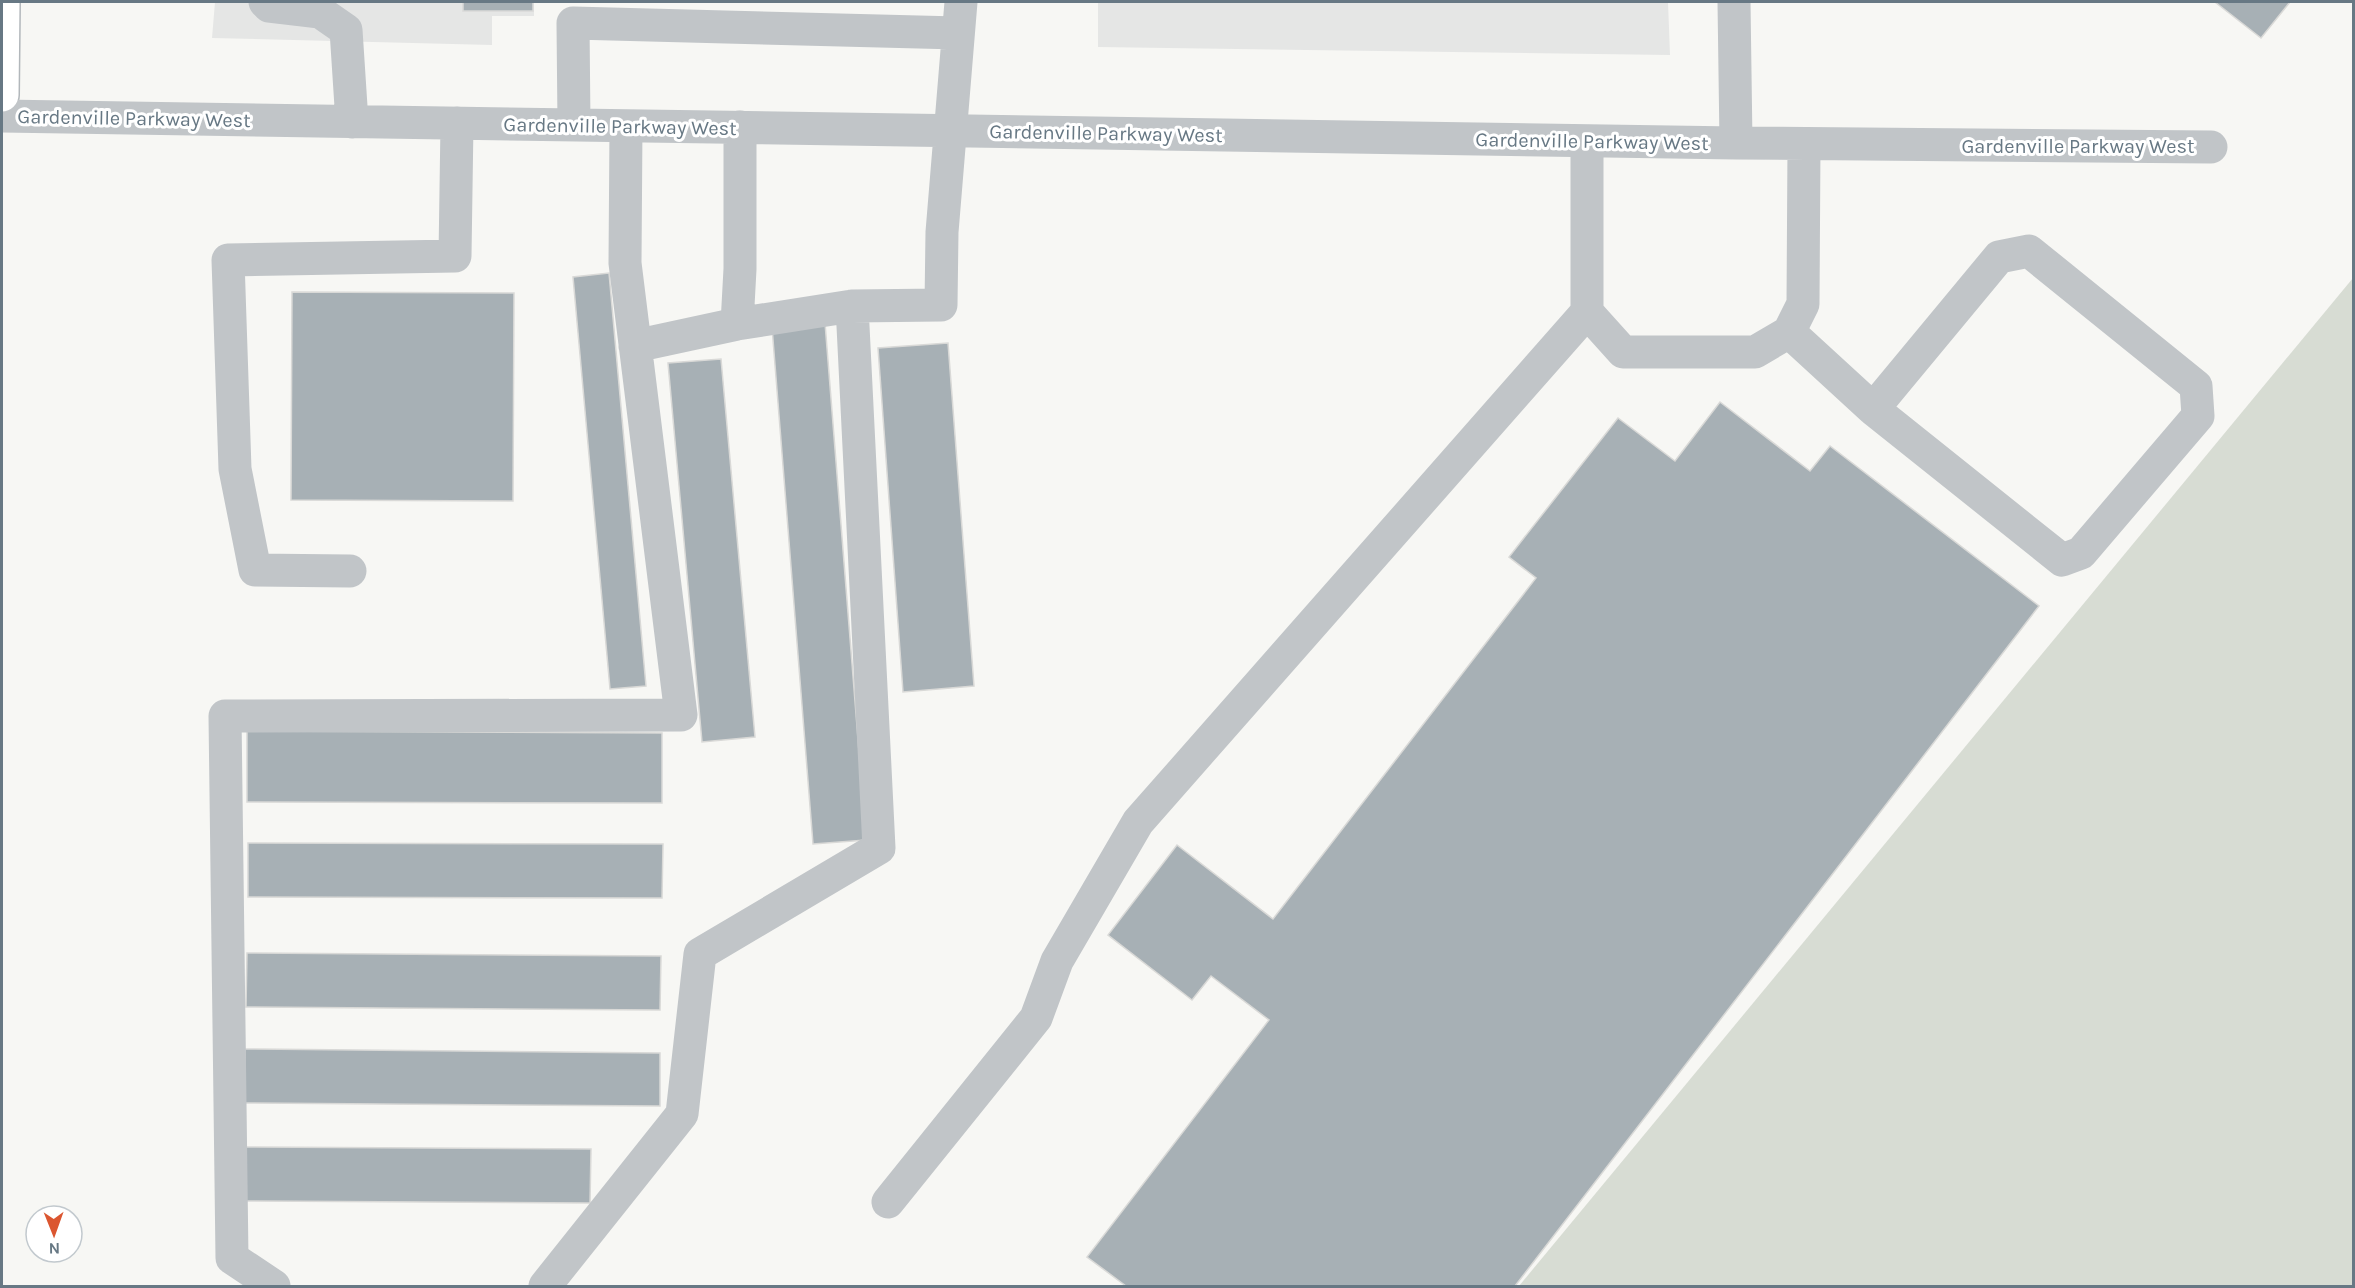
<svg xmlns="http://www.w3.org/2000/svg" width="2355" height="1288" font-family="Karla,sans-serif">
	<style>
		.built { fill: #e5e6e5 }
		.green { fill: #d7dcd3 }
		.building { fill: #a7b0b5; stroke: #d9d9d7; stroke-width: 1.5 }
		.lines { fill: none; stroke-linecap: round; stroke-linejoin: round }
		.major-casing { stroke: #b2b7bb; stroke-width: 36 }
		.minor { stroke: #c1c5c8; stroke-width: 33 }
		.major { stroke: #fff; stroke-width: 33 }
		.labels { text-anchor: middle; stroke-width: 6; stroke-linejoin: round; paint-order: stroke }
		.street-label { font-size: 20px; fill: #677884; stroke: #fff }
	</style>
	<rect width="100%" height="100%" fill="#f7f7f4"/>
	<!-- built -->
	<path class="built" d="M215 2H534V16H492V45L212 38Z
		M1098 2H1668L1670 55 1098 47Z"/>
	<!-- green -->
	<path class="green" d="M2353 278V1286H1519Z"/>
	<!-- building -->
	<path class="building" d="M463 2H533V11H463Z
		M2215 2H2290L2261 38Z
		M609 273 646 686 610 689 573 277Z
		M292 292 514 293 513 501 291 500Z
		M825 323 866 840 813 844 772 327Z
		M948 343 974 686 903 692 878 348Z
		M721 359 755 737 702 742 668 363Z
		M1720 402 1810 471 1830 446 2039 606 1515 1286H1126L1087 1257 1269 1020 1211 976 1192 1000 1108 935 1177 845 1273 919 1536 578 1509 557 1618 418 1675 461Z
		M247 731 662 733V803L247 802Z
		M248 843 663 844 662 898 248 897Z
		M247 953 661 956 660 1010 246 1007Z
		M245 1049 660 1053V1106L245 1103Z
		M244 1147 591 1149 590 1203 244 1201Z"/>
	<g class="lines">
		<!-- major casing -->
		<g class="major-casing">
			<path id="major" d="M2 95 3 2"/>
		</g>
		<!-- minor -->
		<path class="minor" d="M265 2 269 6 320 12 346 30 352 122
			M1734 2 1736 143
			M2 116 1736 143 2211 147
			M574 125 573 23 958 33
			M1587 141V312L1623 352H1755L1789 332 1803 304 1804 144
			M852 306 941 305 942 232 961 2
			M737 324 740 269V127
			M1789 332 1873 409 2062 560 2081 553 2198 416 2196 386 2029 251 1999 257 1873 409
			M350 571 255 570 235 469 228 260 455 256 457 123
			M888 1202 1036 1018 1057 961 1138 822 1587 312
			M274 1286 232 1258 225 716 681 715 625 263 626 126
			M545 1286 682 1114 700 954 879 848 852 306 737 324 635 346"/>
		<!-- major -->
		<use href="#major" class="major"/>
	</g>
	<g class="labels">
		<!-- street labels -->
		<g class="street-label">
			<text transform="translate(134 118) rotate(1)" y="7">Gardenville Parkway West</text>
			<text transform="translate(620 126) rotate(1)" y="7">Gardenville Parkway West</text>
			<text transform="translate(1106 133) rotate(1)" y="7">Gardenville Parkway West</text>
			<text transform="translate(1592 141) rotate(1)" y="7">Gardenville Parkway West</text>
			<text x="2078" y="153">Gardenville Parkway West</text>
		</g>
	</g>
	<!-- border -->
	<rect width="2355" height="1288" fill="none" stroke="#677884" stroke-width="6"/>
	<!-- north arrow -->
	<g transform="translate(54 1234) rotate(179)"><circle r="28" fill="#ffffff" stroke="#c2c9ce" stroke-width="1.5"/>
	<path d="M0-4.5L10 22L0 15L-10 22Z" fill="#db5630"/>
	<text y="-9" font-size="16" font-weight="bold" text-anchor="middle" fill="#677884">N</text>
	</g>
</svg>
